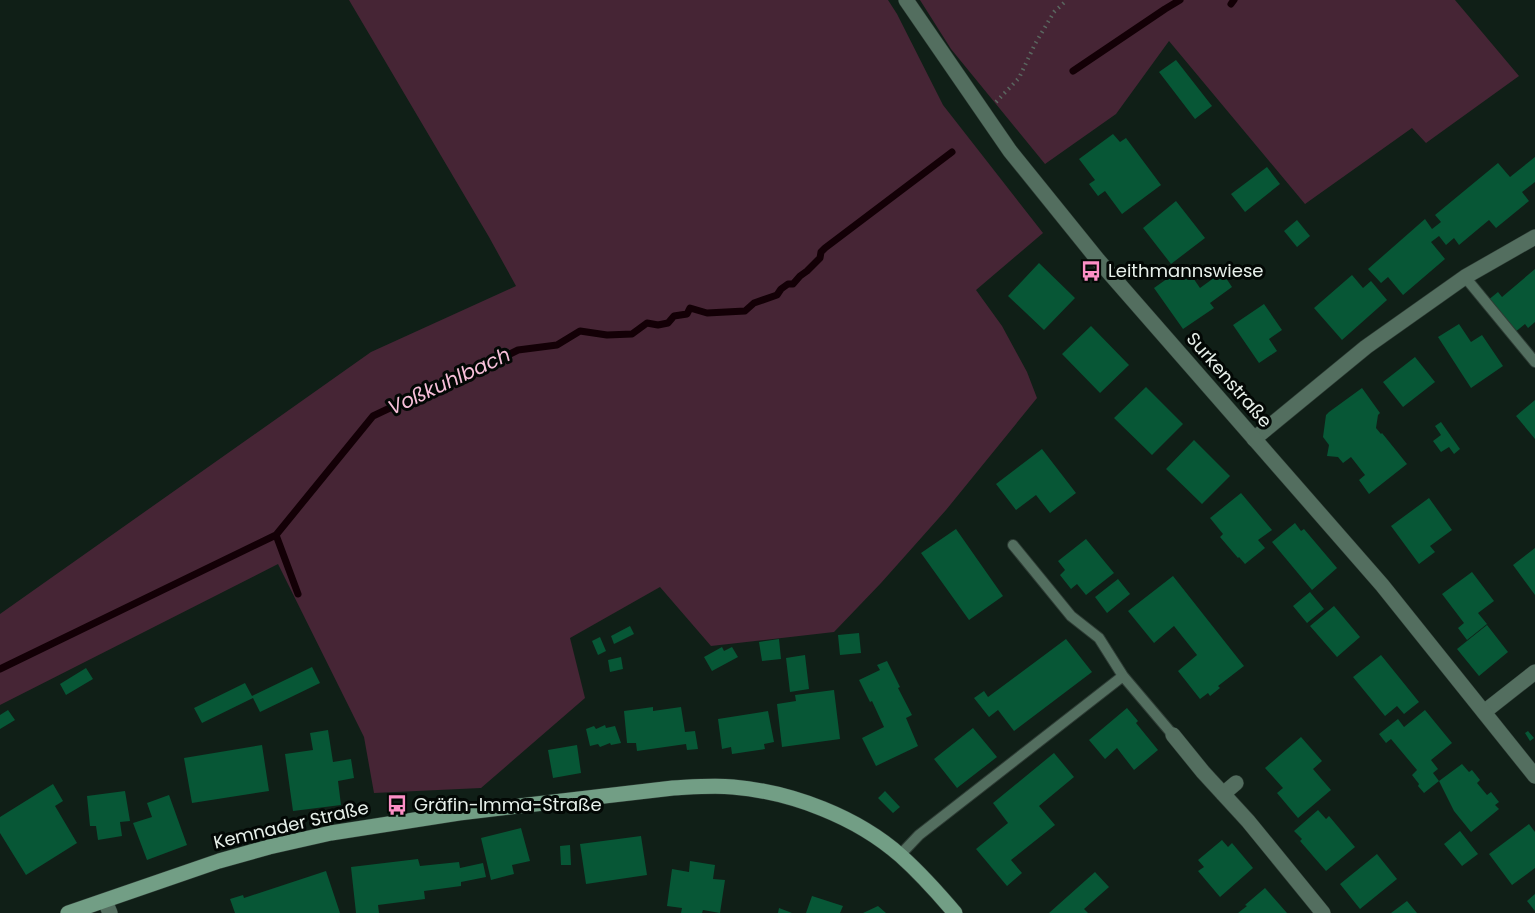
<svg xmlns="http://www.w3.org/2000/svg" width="1535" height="913" font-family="Poppins,sans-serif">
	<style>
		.green { fill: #462535 }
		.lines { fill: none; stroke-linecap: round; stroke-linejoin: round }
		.stream { stroke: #130006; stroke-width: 7 }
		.building { fill: #075736 }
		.service-casing { stroke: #2e3c35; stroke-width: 12 }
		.minor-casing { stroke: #2e3c35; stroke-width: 16 }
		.tertiary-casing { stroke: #2e3c35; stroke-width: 16 }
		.secondary-casing { stroke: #2e3c35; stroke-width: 16 }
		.path { stroke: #5a6760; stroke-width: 4; stroke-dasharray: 1.5 4.5; stroke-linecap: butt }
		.service { stroke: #536e5f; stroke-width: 10 }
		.minor { stroke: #536e5f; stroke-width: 15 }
		.tertiary { stroke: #536e5f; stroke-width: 15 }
		.secondary { stroke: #729e85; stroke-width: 15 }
		.labels { text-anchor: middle; stroke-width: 6; stroke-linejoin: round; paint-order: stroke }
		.poi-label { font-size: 18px; fill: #e7f0ea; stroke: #030805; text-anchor: start }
		.street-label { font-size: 18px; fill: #e7f0ea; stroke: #030805 }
		.water-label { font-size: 20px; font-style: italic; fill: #f7bfd9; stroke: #030805 }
	</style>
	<rect width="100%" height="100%" fill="#101f17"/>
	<!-- green -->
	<path class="green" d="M349 0H888L897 14 943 105 1043 233 976 290 1002 326 1027 372 1037 398 946 510 881 583 834 632 711 646 660 587 570 638 585 698 481 788 374 793 364 737 278 564 0 705V614L371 352 516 286 489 237Z
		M920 0H1455L1519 76 1426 143 1412 128 1305 204 1169 41 1116 114 1045 164 951 49Z"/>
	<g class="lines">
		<!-- stream -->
		<path class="stream" d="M1231 4 1234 0
			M1073 71 1165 9 1180 0
			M276 535 298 594
			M0 669 276 535 373 416 487 362 506 356 518 350 557 345 580 331 607 335 632 334 647 323 658 325 668 323 674 316 687 314 690 308 707 313 745 311 754 303 777 295 781 289 788 284H793L800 276 807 271 820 258 821 252 825 248 952 152"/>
	</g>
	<!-- building -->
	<path class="building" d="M1176 60 1212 106 1195 119 1159 72Z
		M1113 134 1120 142 1126 138 1161 185 1122 214 1105 191 1098 196 1089 184 1095 180 1079 159Z
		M1535 157V182L1522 192 1529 201 1496 228 1489 220 1459 245 1454 238 1446 245 1439 236 1431 242 1445 259 1403 295 1388 277 1381 283 1368 269 1425 219 1432 229 1441 222 1435 215 1498 163 1510 177Z
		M1267 167 1280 184 1245 212 1231 194Z
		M1176 201 1205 238 1171 264 1143 228Z
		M1297 220 1310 236 1297 247 1284 231Z
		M1039 263 1075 298 1044 330 1008 296Z
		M1185 266 1200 288 1222 272 1232 287 1210 303 1214 308 1183 329 1154 288Z
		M1535 269V322L1528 328 1525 324 1514 333 1487 301 1498 292 1502 297Z
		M1352 275 1363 288 1371 281 1387 300 1342 340 1314 308Z
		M1264 304 1282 330 1269 339 1277 351 1259 363 1233 325Z
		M1459 324 1471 342 1482 335 1503 366 1471 388 1438 337Z
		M1091 326 1129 365 1100 393 1062 354Z
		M1415 357 1435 382 1403 407 1383 382Z
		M1146 387 1183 424 1152 455 1114 418Z
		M1362 388 1380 413 1378 415 1376 428 1381 434 1382 433 1407 464 1369 494 1359 480 1365 475 1351 457 1343 463 1338 457 1327 456 1329 445 1323 437 1326 415 1329 412Z
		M1535 400V439L1516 416Z
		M1441 422 1460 449 1454 454 1449 447 1441 452 1433 441 1441 435 1435 426Z
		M1194 440 1230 476 1202 504 1166 469Z
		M1042 449 1076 493 1050 513 1036 495 1016 510 996 484Z
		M1241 493 1272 530 1258 540 1265 548 1245 564 1239 557 1238 558 1220 537 1223 534 1210 518Z
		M1429 498 1452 530 1430 546 1435 552 1419 564 1391 526Z
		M1295 523 1301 531 1304 529 1337 568 1312 590 1272 542Z
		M956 529 1003 596 969 620 921 553Z
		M1086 539 1114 573 1086 595 1077 584 1071 589 1060 575 1065 570 1058 561Z
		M1535 548V595L1513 565Z
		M1472 572 1494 601 1478 613 1487 624 1467 640 1458 628 1464 623 1442 594Z
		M1173 576 1244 666 1218 686 1220 688 1210 696 1208 693 1200 699 1178 671 1197 655 1174 626 1154 643 1128 611Z
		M1118 579 1130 594 1107 613 1095 597Z
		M1310 592 1324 609 1307 623 1293 606Z
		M1334 606 1360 637 1337 657 1310 626Z
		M1487 625 1508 652 1479 676 1457 649Z
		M630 626 634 634 614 644 611 636Z
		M859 633 861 653 840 655 838 635Z
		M600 637 606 651 598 655 592 641Z
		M779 639 781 659 762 661 759 642Z
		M1066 639 1092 672 1014 731 998 710 989 717 974 698 984 691 988 697Z
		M722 647 724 651 732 647 738 657 712 671 704 657Z
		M805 655 809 689 790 692 786 658Z
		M1381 655 1419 702 1404 714 1397 706 1385 716 1353 677Z
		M621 657 623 669 610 672 608 660Z
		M887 661 900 687 898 688 912 715 906 718 918 746 876 766 862 738 884 727 872 701 870 702 859 680 880 670 877 665Z
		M312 667 320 683 260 712 253 698 202 723 194 708 245 683 252 696Z
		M86 668 93 679 66 695 60 684Z
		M834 690 840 739 782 747 777 704 796 701 795 695Z
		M653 707V711L681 707 685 732 695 731 698 749 687 750 686 744 637 751 636 743H627L624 711Z
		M1127 708 1138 721 1136 723 1158 750 1134 770 1117 748 1105 759 1089 740Z
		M8 710 15 720 0 729V715Z
		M1425 710 1452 743 1431 760 1438 769 1433 773 1439 781 1424 793 1418 786 1419 784 1412 775 1417 770 1391 739 1386 743 1379 734 1398 719 1404 727Z
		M768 711 774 742 764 744 765 749 732 754 731 747 722 749 718 719Z
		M605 725 606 728 615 726 621 743 611 745 610 743 600 747 598 744 590 746 586 729 594 726 596 729Z
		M973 728 997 757 957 788 934 759Z
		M328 730 333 762 351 759 354 778 338 781 341 805 293 811 285 754 313 750 310 733Z
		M1528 731 1534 738 1530 741 1525 733Z
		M1301 737 1322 761 1313 769 1331 790 1298 818 1277 793 1283 788 1265 768Z
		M262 745 269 791 192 803 184 758Z
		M577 745 581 773 553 778 548 750Z
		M1054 753 1074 777 1039 806 1055 825 1011 860 1022 873 1007 886 976 849 1008 823 993 803Z
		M1462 764 1469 772 1472 770 1480 780 1477 783 1487 795 1491 792 1499 802 1495 805 1499 809 1471 832 1454 811 1439 781Z
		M53 784 63 801 55 806 77 843 26 875 0 833V817Z
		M125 791 130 821 120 822 122 836 98 840 96 826H90L87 796Z
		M885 791 900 807 893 813 878 798Z
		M169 795 187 845 147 860 133 823 152 817 147 803Z
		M1318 810 1326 819 1329 816 1355 847 1326 871 1300 841 1302 839 1294 831Z
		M1529 824 1535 832V868L1512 885 1489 854Z
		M521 828 530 861 512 865 514 874 491 880 481 838Z
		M1460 831 1478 854 1462 866 1444 844Z
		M641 836 647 875 586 884 580 844Z
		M1222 840 1228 847 1232 843 1253 868 1220 897 1198 871 1204 867 1198 860Z
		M570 845 571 865H561L560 846Z
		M1377 854 1397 879 1360 909 1340 884Z
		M418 859 420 866 459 862 460 868 483 863 486 877 461 882V886L424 891 425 899 378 905 379 913H356L351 867Z
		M690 861 715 865 713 879 725 880 720 913 703 910 702 913H681L682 908 667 906 672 869 689 872Z
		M326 871 340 913H235L230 899 243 895 244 898Z
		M1095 872 1109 887 1084 909 1088 913H1049Z
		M1265 888 1287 913H1238L1247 906 1245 905Z
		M1535 894V911L1527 901Z
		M812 896 843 906 840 913H806Z
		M1407 901 1417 913H1391Z
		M878 906 886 913H863Z
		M779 908 792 913H778Z"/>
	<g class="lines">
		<!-- service casing -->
		<g class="service-casing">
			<path id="service" d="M1465 277 1535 362
				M1013 545 1071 616 1099 638 1123 676 1173 735
				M900 855 919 835 1123 676"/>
		</g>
		<!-- minor casing -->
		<g class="minor-casing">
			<path id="minor" d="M1254 439 1366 347 1465 277 1535 237
				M1484 712 1535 672
				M1173 735 1203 772 1248 821 1323 913
				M1223 794 1236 783
				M105 901 110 913"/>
		</g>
		<!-- tertiary casing -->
		<g class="tertiary-casing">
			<path id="tertiary" d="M906 0 1010 151 1098 260 1382 585 1535 776"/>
		</g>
		<!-- secondary casing -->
		<g class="secondary-casing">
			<path id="secondary" d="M68 913 219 861 269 847 331 833 459 813 673 788C693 787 713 785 733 787 792 792 857 817 901 856 921 874 938 893 955 913"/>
		</g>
		<!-- path -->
		<path class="path" d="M996 102 1019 78 1035 44 1054 12 1067 0"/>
		<!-- service -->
		<use href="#service" class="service"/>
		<!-- minor -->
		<use href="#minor" class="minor"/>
		<!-- tertiary -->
		<use href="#tertiary" class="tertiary"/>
		<!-- secondary -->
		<use href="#secondary" class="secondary"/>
	</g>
	<!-- icons -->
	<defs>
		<g id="bus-bare" transform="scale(1.62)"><path d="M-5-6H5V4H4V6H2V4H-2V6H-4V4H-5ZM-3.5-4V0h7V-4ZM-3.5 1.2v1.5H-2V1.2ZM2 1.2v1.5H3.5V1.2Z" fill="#fb8fc5" stroke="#030805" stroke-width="2.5" paint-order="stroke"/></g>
	</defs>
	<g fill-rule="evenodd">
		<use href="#bus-bare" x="1091" y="271"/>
		<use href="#bus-bare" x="397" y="805"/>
	</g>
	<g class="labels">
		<!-- poi labels -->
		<g class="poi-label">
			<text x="1108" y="277">Leithmannswiese</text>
			<text x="414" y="811">Gräfin-Imma-Straße</text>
		</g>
		<!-- street labels -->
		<g class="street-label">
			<text transform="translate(1229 380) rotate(49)" y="6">Surkenstraße</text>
			<text transform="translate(291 825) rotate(-13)" y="6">Kemnader Straße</text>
		</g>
		<!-- water labels -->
		<g class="water-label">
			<text transform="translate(449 381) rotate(-25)" y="7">Voßkuhlbach</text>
		</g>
	</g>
</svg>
